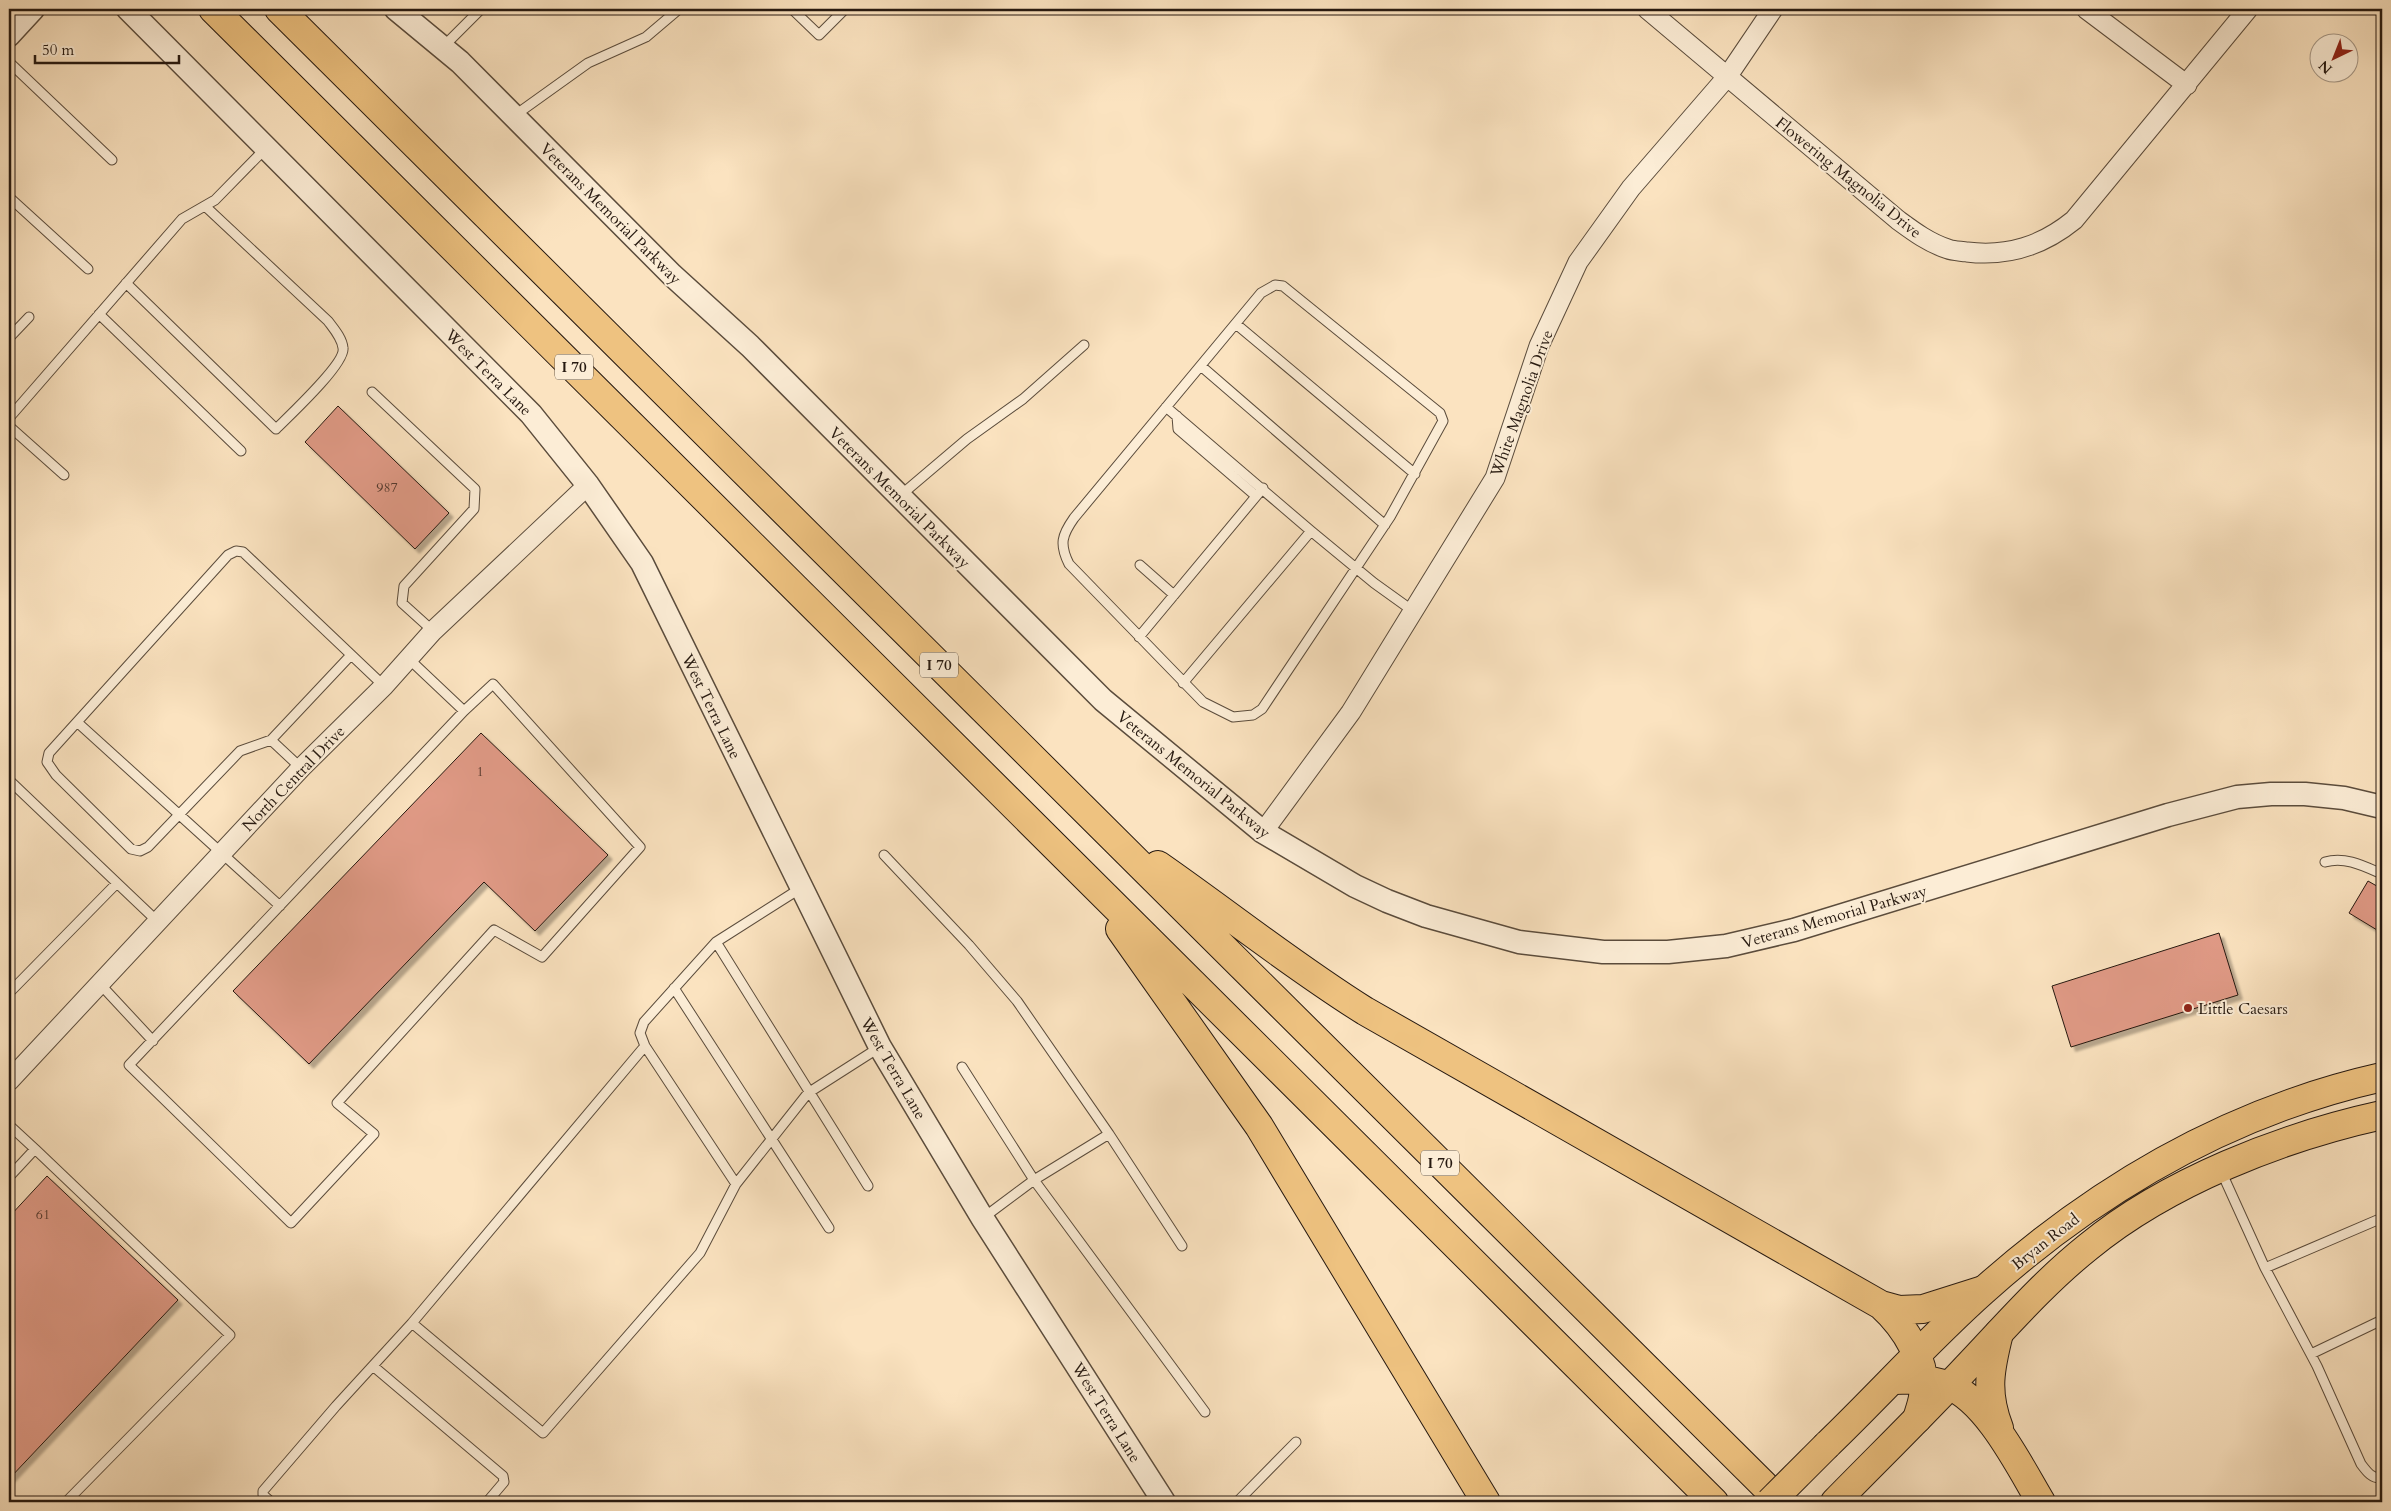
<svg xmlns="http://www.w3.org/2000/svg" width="2391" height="1511" font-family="Cardo,serif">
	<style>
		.building { fill: #e09a86; stroke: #261910; filter: url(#shadow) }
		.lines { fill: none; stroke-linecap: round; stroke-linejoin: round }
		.service-casing { stroke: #5b4c3c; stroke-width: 11 }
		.minor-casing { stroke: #5b4c3c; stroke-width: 21 }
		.tertiary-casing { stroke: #5b4c3c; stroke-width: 25 }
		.primary-casing { stroke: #261910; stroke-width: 30 }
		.motorway-casing { stroke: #261910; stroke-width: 30 }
		.service { stroke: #fcedd6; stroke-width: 9 }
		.minor { stroke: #fcedd6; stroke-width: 19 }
		.tertiary { stroke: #fcedd6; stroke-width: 22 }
		.primary { stroke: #eec280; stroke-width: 28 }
		.motorway { stroke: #eec280; stroke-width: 28 }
		.primary-bridge-casing { stroke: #261910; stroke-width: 30; stroke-linecap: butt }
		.primary-bridge { stroke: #eec280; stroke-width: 28 }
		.poi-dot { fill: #8f2418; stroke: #fcedd6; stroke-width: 2 }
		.labels { text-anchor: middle; stroke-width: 4; stroke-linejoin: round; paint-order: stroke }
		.number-label { font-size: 14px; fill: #54392e }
		.shield { fill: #fcedd6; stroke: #66594b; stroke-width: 1 }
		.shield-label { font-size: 15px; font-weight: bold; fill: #261910 }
		.street-label { font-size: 16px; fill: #261910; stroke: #fcedd6 }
		.poi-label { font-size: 16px; fill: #261910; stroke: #fcedd6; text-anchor: start }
	</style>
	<defs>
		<filter id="shadow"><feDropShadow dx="4.5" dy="4.5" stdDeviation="1" flood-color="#0004"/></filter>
	</defs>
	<rect width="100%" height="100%" fill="#fbe3c0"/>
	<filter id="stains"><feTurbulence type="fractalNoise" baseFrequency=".004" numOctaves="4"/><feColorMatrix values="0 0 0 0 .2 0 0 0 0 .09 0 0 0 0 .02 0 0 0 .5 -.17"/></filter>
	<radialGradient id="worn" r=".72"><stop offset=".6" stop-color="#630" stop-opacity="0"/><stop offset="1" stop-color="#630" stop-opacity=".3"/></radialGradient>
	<!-- building -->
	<path class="building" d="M338 406 449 513 415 549 305 442Z
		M481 733 608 855 535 931 484 882 309 1064 233 991Z
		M2368 881 2382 889V933L2349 913Z
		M2219 933 2238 995 2071 1047 2052 986Z
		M47 1176 178 1300 9 1479V1217Z"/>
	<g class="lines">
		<!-- service casing -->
		<g class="service-casing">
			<path id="service" d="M792 9 819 35 845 9
				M443 47 481 9
				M9 62 112 160
				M514 116 588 63 646 37 679 9
				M9 197 88 269
				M126 283 276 429C289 416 346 363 343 348 342 338 334 329 328 321L205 206
				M1275 285 1283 286 1440 413 1443 421 1390 517 1262 709 1253 715 1233 717 1203 702 1069 564C1059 544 1062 535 1074 518L1261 293Z
				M99 314 241 451
				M1236 324 1415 474
				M9 338 29 317
				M1201 366 1385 525
				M372 392 475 489 474 509 404 586 402 603 433 631
				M1166 407 1311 531 1374 583 1413 611
				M1177 416 1178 429 1256 496
				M9 418 182 219 215 200 266 148
				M9 426 64 475
				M901 495 967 439 1023 399 1084 345
				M1140 565 1174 595
				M1139 637 1263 488
				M351 655 271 740 240 751 148 847 140 851 131 849 56 775 47 762 49 753 228 555 236 551 243 552 384 686
				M409 659 464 711
				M1183 683 1311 531
				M493 684 640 847 542 957 494 930 337 1103 374 1134 291 1223 129 1065 464 711Z
				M77 722 280 906
				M271 740 301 768
				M9 780 117 883
				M884 855 969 945 1017 1001 1109 1134
				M2325 862C2345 856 2364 866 2382 874
				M801 888 716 942 644 1022 640 1033 645 1046 736 1184 808 1093 880 1047
				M716 942 868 1186
				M100 984 153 1041
				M674 988 829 1228
				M9 993 117 883 158 922
				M645 1046 412 1323 543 1433 700 1253 736 1184
				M962 1067 1034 1180 983 1218
				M9 1125 35 1149 9 1177
				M35 1149 230 1335 66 1502
				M2221 1171 2265 1268 2317 1366 2361 1464C2367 1472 2372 1479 2382 1478
				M1182 1246 1109 1134 1034 1180 1205 1412
				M2265 1268 2382 1218
				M2311 1354 2382 1320
				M373 1366 503 1476 504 1482 487 1502
				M271 1502 263 1495V1491L336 1406 412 1323
				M1237 1502 1296 1442"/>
		</g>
		<!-- minor casing -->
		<g class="minor-casing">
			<path id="minor" d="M1647 9 1898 220C1913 231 1929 243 1948 249 1953 251 1961 251 1967 252 2008 257 2042 246 2074 220L2248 9
				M2086 9 2187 85
				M1263 832 1351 712 1495 478 1539 346 1578 262 1631 188 1727 77 1773 9
				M9 1081 301 768 384 686 433 631 588 485"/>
		</g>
		<!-- tertiary casing -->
		<g class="tertiary-casing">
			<path id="tertiary" d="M128 9 531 414 588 485 642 563 880 1047 983 1219 1164 1502
				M396 9 460 62 672 275 750 346 1103 700 1263 832 1355 886 1387 901 1426 916 1519 942 1603 952H1668L1726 946 1794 930 2168 815 2237 797 2271 794H2305L2344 798 2382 807
				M9 35 33 9"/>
		</g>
		<!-- primary casing -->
		<g class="primary-casing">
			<path id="primary" d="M1827 1445C1880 1394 1929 1339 1983 1291 2098 1188 2231 1111 2382 1077
				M1835 1502C1879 1457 1924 1413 1967 1367 2006 1326 2043 1283 2088 1247 2167 1182 2282 1137 2382 1115"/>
		</g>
		<!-- motorway casing -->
		<g class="motorway-casing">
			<path id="motorway" d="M213 9 1714 1502
				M279 9 1781 1502
				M1158 865C1227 913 1293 966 1365 1011L1881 1305 1899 1310 1923 1309 1983 1290
				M1120 929 1259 1126 1486 1502
				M1881 1305C1905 1327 1928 1362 1923 1397 1922 1404 1919 1412 1917 1419
				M1999 1333C1990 1369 1985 1392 1999 1428
				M1894 1380C1913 1379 1929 1379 1947 1385 1987 1399 2020 1467 2041 1502"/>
		</g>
		<!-- service -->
		<use href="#service" class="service"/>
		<!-- minor -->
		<use href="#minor" class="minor"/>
		<!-- tertiary -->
		<use href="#tertiary" class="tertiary"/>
		<!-- primary -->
		<use href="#primary" class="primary"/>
		<!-- motorway -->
		<use href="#motorway" class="motorway"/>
		<!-- primary-bridge casing -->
		<g class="primary-bridge-casing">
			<path id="primary-bridge" d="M1770 1502 1827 1445"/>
		</g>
		<!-- primary-bridge -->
		<use href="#primary-bridge" class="primary-bridge"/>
	</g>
	<!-- markers -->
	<circle class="poi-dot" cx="2188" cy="1008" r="5"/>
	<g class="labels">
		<!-- number labels -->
		<g class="number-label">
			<text x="387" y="492">987</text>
			<text x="480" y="776">1</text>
			<text x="43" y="1219">61</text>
		</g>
		<!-- shield labels -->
		<g class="shield">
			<rect x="555" y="354.5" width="38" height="25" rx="4"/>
			<rect x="920" y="652.5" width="38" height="25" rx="4"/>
			<rect x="1421" y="1150.5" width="38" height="25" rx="4"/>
		</g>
		<g class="shield-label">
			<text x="574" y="372">I 70</text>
			<text x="939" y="670">I 70</text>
			<text x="1440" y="1168">I 70</text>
		</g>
		<!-- street labels -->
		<g class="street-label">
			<text transform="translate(1849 177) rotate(39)" y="6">Flowering Magnolia Drive</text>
			<text transform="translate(611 213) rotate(45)" y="6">Veterans Memorial Parkway</text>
			<text transform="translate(489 372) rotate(45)" y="6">West Terra Lane</text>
			<text transform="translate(1521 403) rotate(-70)" y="6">White Magnolia Drive</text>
			<text transform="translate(900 497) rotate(45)" y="6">Veterans Memorial Parkway</text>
			<text transform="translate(712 706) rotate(64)" y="6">West Terra Lane</text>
			<text transform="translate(1194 774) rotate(39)" y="6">Veterans Memorial Parkway</text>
			<text transform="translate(293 778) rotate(-46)" y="6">North Central Drive</text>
			<text transform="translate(1834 916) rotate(-16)" y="6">Veterans Memorial Parkway</text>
			<text transform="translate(894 1068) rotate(60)" y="6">West Terra Lane</text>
			<text transform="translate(2045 1241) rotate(-38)" y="6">Bryan Road</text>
			<text transform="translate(1107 1412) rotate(58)" y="6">West Terra Lane</text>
		</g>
		<!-- poi labels -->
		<g class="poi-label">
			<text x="2198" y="1014">Little Caesars</text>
		</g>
	</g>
	<!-- margin -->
	<rect width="2391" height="1511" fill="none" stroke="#fbe3c0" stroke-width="30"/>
	<rect x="10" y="10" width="2371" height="1491" fill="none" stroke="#261910" stroke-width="2.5"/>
	<rect x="15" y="15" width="2361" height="1481" fill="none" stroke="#261910"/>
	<!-- north arrow -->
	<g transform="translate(2334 58) rotate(223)"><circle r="24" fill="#fcedd6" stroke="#a69887"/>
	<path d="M0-4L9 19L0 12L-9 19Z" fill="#8f2418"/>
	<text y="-8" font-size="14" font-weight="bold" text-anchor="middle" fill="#261910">N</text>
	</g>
	<!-- scale -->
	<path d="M35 55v8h144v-8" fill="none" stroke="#261910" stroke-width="2.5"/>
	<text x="42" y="55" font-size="15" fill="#261910" stroke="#fcedd6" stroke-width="4" paint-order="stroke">50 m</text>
	<rect width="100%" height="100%" filter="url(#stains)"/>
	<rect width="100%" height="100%" fill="url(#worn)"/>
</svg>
